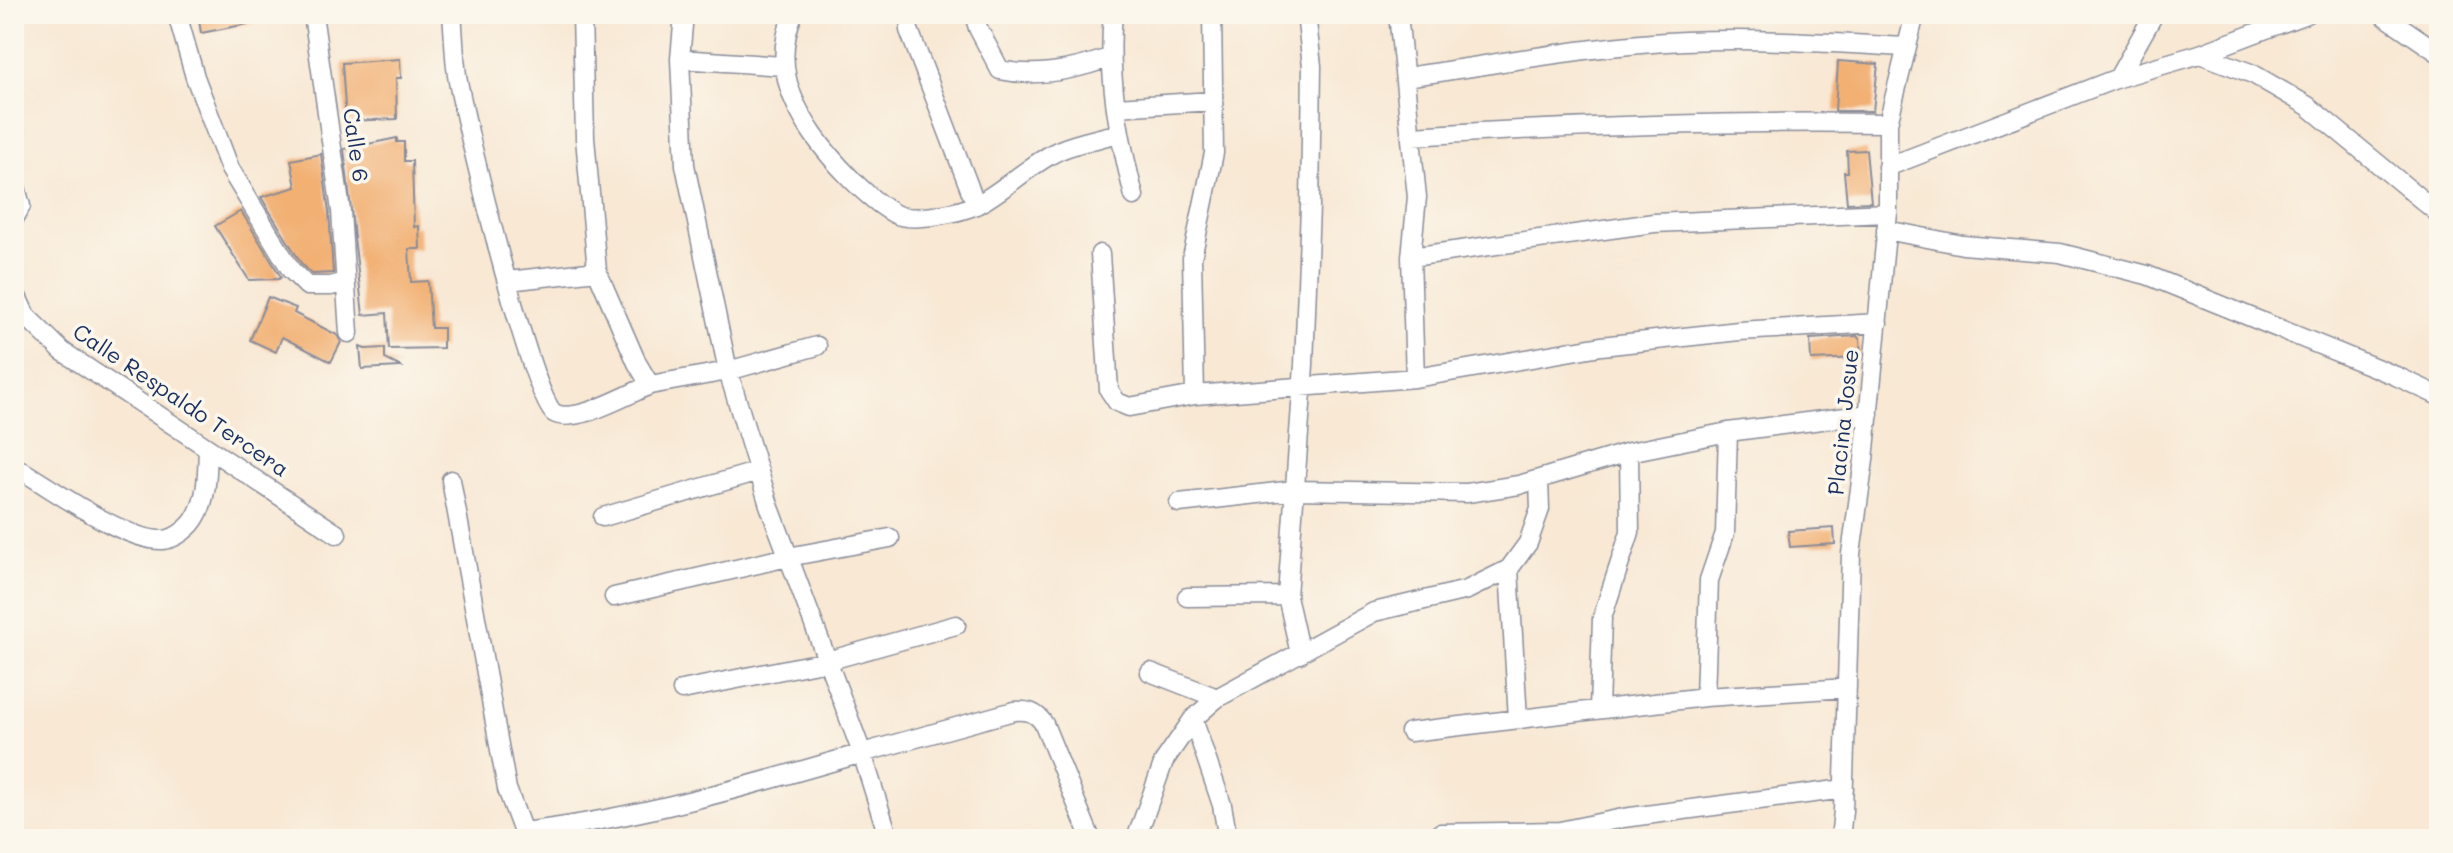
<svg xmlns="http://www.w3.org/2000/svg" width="2453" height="853" font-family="Mali,sans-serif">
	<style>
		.building { fill: #f2b073 }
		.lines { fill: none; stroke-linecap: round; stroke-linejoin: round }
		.minor-casing { stroke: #8a8c99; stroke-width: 21 }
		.minor { stroke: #fff; stroke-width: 18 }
		.labels { text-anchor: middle; stroke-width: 7; stroke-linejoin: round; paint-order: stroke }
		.street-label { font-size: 22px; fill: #1b2f5e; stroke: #fbf7ec }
	</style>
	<rect width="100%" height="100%" fill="#fbf7ec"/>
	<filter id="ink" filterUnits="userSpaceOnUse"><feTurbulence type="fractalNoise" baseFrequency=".0125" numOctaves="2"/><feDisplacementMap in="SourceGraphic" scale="16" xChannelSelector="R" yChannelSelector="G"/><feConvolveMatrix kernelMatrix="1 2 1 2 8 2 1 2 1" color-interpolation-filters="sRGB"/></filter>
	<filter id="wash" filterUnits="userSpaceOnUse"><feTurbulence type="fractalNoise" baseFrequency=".006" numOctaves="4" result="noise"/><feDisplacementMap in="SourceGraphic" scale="32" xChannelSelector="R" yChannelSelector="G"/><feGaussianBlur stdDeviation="1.8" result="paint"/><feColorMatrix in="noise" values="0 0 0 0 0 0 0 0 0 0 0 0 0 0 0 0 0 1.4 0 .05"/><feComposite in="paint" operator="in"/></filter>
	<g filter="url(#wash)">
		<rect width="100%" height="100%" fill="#f8e8d4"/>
		<g id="blocks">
			<!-- building -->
			<path class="building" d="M198 14H257L258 22 201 33Z
				M400 59 401 78H396L397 119 346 121 342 63Z
				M1838 61 1878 64 1873 111H1835Z
				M397 138V142H404V161H412L414 227 419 226 420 249H409L411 282 428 281 431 328H443V348L389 349 387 313 363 315 344 149Z
				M1866 150 1871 202 1847 203 1844 172H1848L1847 151Z
				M321 154 329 212 333 273 312 274 301 263 261 197 296 187 291 160Z
				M241 211 281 277 279 279 249 280 215 226Z
				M268 297 296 308 294 313 337 335 341 342 331 362 282 337 276 352 250 340Z
				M1857 336 1860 340 1861 358 1811 360 1810 339Z
				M360 347 365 349 385 348V359L401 367 362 369Z
				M1834 528 1835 544 1790 547 1788 531Z"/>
		</g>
	</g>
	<g filter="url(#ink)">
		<use href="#blocks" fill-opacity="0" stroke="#8a8c99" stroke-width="2"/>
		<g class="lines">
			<!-- minor casing -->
			<g class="minor-casing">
				<path id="minor" d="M177 14 195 77 230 169 291 270 307 286H331L345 282
					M313 14 341 211 349 333
					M452 14C454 34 454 55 457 75 463 116 532 400 554 413 575 425 628 394 650 385
					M582 14 585 138 597 271
					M684 14 680 59 685 165 728 371 769 505 862 753 1014 711C1028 710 1036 712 1044 724L1091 839
					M793 14C775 59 787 96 813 134 831 160 867 199 895 214 912 223 962 212 978 204 1005 190 1034 161 1060 150 1078 142 1099 139 1118 133
					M974 14 978 28 1000 70C1037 78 1076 70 1111 57
					M1113 14C1107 76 1119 136 1134 196
					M1398 14 1417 197 1411 257 1415 378
					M2382 14 2439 53
					M909 30 976 205
					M2200 54 2253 74 2308 106 2439 214
					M680 59 784 66
					M1405 77C1498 64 1592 45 1685 41 1759 38 1833 43 1906 47
					M2118 78 2154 14
					M1116 107 1213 101
					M1412 136C1570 126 1729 121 1888 123
					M1887 167 2118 78 2200 54 2306 14
					M14 180 21 206 14 219
					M1886 230 1963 245 2060 253 2147 275 2396 376 2439 396
					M1100 254 1109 390 1117 402 1129 407 1195 395 1415 378 1601 346 1739 331 1878 323
					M1411 257 1654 223 1888 213
					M508 281 597 271 637 363 650 385 728 371 817 346
					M14 290 26 316 62 351 337 534
					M1195 395 1192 258 1214 153 1212 14
					M14 466C49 486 124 542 163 540 176 539 191 527 197 515 208 496 207 469 208 448
					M451 480 507 789 523 832C640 818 749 786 862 753L889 839
					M1179 503 1294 490 1467 493 1519 485 1629 452 1728 432 1869 414
					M603 517 759 471
					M1509 569 1518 719
					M614 597 788 557 890 538
					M1187 597 1287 596
					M1300 654 1287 596 1304 365 1310 206 1312 66 1306 14
					M1150 672 1217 698
					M682 690 827 661 956 625
					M1705 697 1709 580 1725 533 1728 432
					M1599 709 1602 618 1630 532 1629 452
					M1193 719 1222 805 1228 839
					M1410 732 1705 697 1847 688
					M1440 833 1560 831
					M1136 839 1164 761 1193 719 1217 698 1374 612 1467 590 1509 569 1528 543 1540 509 1539 480
					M1560 839V831L1623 818 1844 789
					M1840 839 1843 811 1851 554 1864 460 1888 213V123L1915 14"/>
			</g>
			<!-- minor -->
			<use href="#minor" class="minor"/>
		</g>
	</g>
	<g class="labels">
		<!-- street labels -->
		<g class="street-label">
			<text transform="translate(356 145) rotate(82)" y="8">Calle 6</text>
			<text transform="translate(181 400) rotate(34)" y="8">Calle Respaldo Tercera</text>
			<text transform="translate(1843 422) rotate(-84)" y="8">Placina Josue</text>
		</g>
	</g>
	<!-- margin -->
	<rect width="2453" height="853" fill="none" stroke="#fbf7ec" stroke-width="48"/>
</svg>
